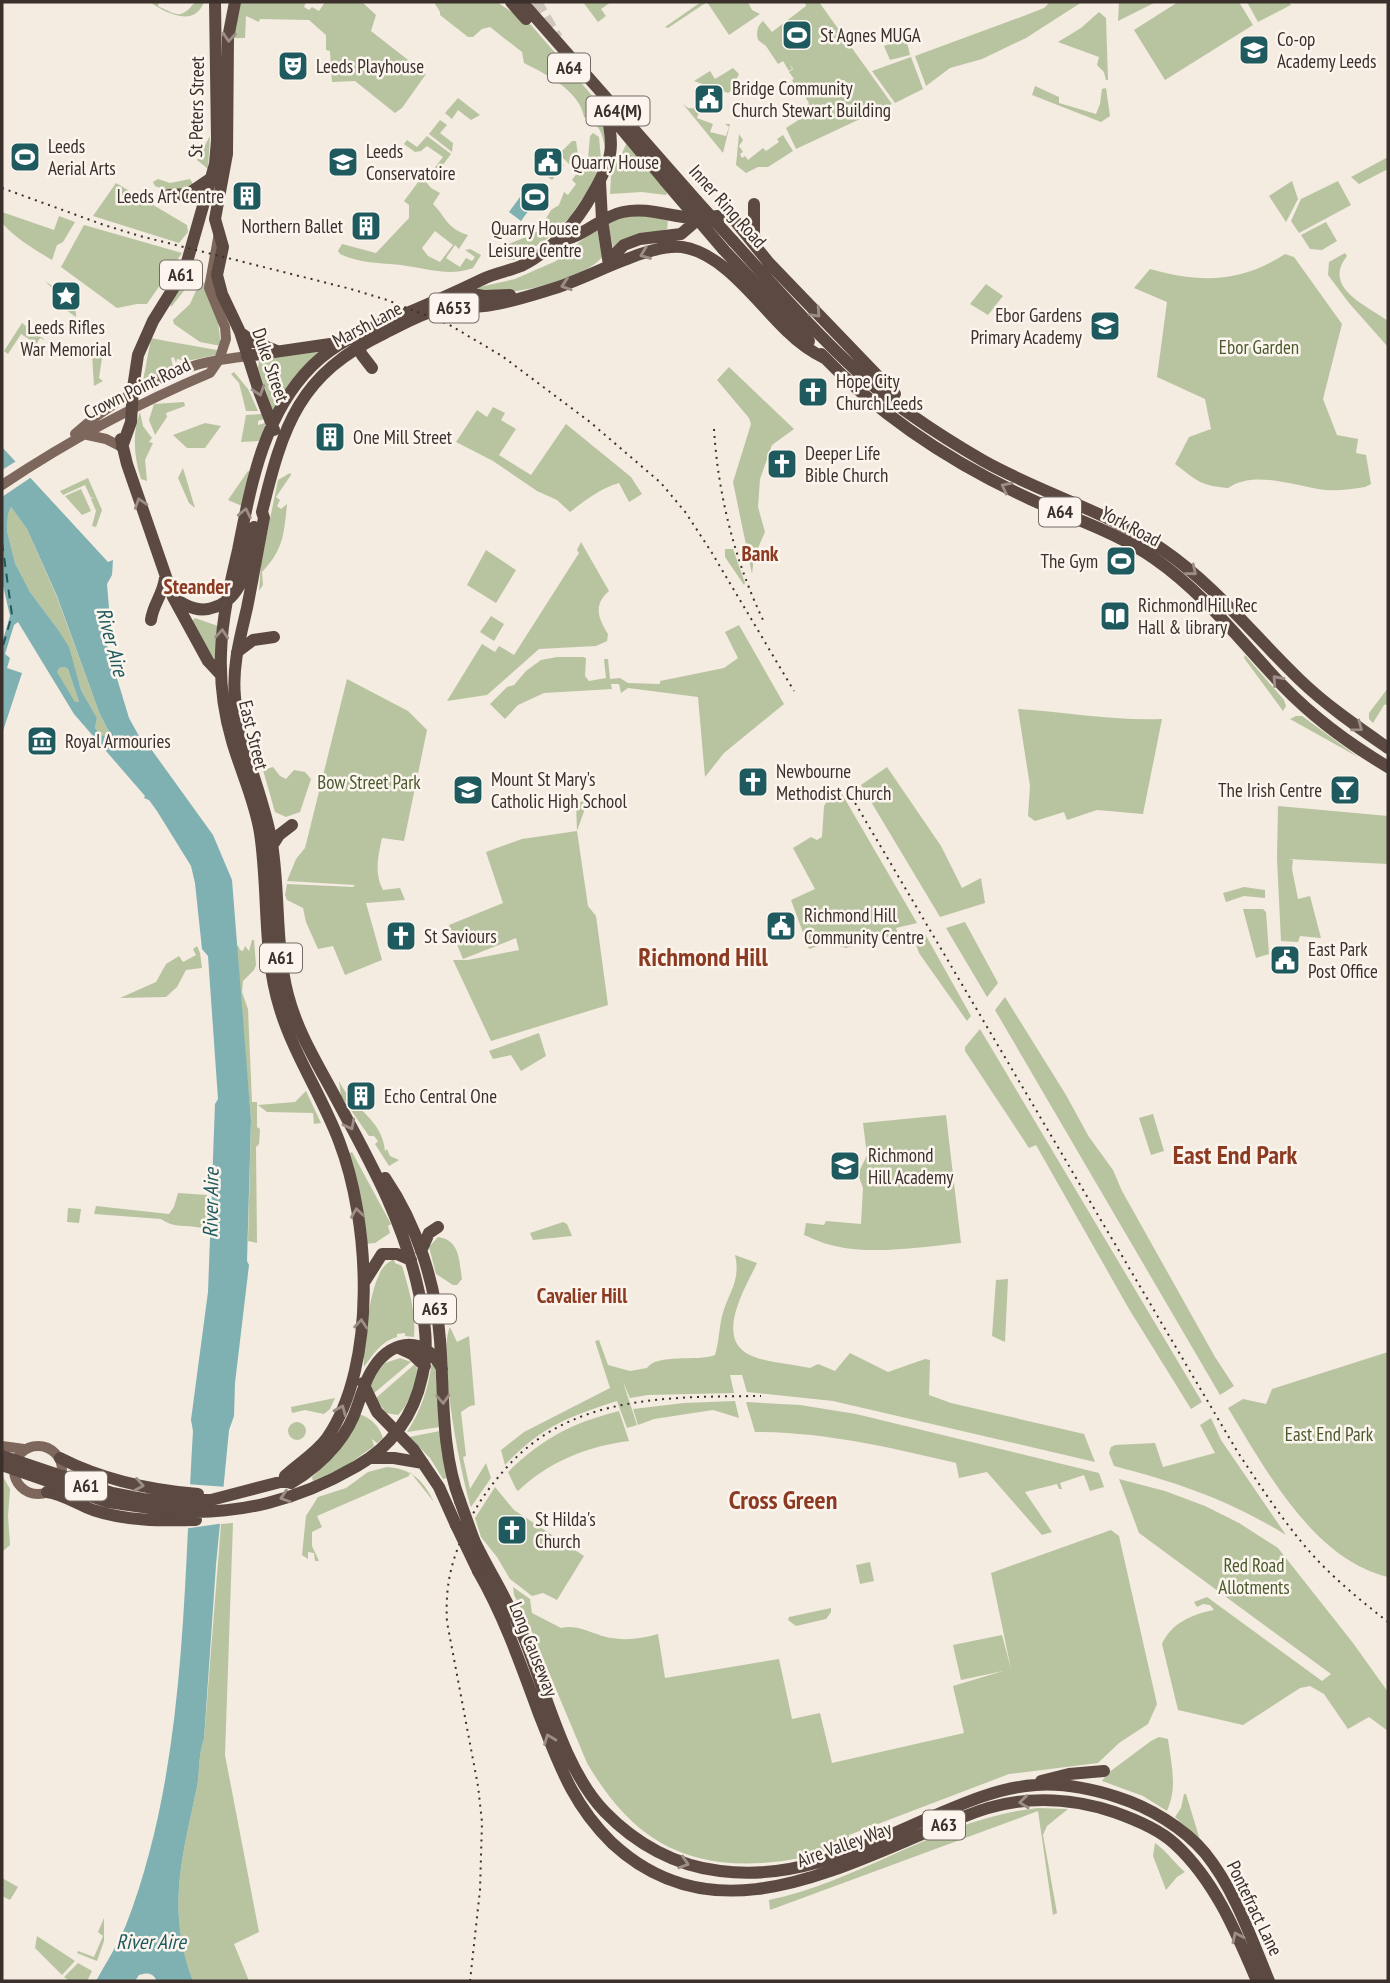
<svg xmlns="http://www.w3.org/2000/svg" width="1390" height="1983" font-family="'PT Sans Narrow',sans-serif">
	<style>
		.green { fill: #b8c4a0; fill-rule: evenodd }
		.water { fill: #7fb0b2; fill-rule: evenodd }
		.pier { fill: #f4ebe1 }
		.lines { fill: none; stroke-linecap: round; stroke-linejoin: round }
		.ferry { stroke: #1f5a5e; stroke-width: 2; stroke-dasharray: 9 7; stroke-linecap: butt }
		.highway-tunnel { stroke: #cfc6bd; stroke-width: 12; stroke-dasharray: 12 6; stroke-linecap: butt }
		.major { stroke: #7d675c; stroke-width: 10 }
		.highway { stroke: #5c4a42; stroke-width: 12 }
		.rail { stroke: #3b302b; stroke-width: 2; stroke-dasharray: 2 5; stroke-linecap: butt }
		.highway-bridge { stroke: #5c4a42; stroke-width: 12 }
		.oneway { stroke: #9c8e87 }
		.labels { text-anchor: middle; stroke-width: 5; stroke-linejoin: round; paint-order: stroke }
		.shield { fill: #fbf5ee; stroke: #756b66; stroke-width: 2 }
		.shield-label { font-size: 18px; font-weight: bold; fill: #3b302b }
		.poi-label { font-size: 19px; fill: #3b302b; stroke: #fbf5ee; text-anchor: start }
		.street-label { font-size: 19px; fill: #3b302b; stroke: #fbf5ee }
		.park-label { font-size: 19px; fill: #4a5a2e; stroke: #fbf5ee }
		.neighbourhood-label { font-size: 21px; font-weight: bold; fill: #8c3b22; stroke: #fbf5ee }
		.water-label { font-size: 21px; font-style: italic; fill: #1f5a5e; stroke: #fbf5ee }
		.district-label { font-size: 26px; font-weight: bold; fill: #8c3b22; stroke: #fbf5ee }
	</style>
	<rect width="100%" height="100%" fill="#f4ebe1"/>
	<!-- green -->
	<path class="green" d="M150 2H159L158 6C177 15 181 20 195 2H204C194 28 166 13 150 2Z
		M235 2H306L304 7 309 10 312 7 319 11 325 2H362L376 15 371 31 426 74 402 108 395 113 355 81 332 82 330 51 326 50V35L309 20 260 19 259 22 246 16 245 38H228Z
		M434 2H497L531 25 602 107 606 115V154C602 134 603 127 584 117 580 91 546 74 524 63L522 52 490 27 482 29 473 37H468L440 15V12Z
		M583 2H611L601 9 606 16 598 22Z
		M701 2H748L752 10 760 14 729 35 707 2 668 28 665 27Z
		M805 2H819L892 104 796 149 786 128 811 112 807 105 809 103 798 86 796 87 792 80 794 79 789 72 793 69 790 64 792 69 789 71 783 61 778 64 766 46 758 40C756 33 757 26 763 21L772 32 806 6Z
		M1050 2H1082L1026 38 982 59 950 68 926 86 915 56 1021 17 1044 8Z
		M1119 2H1156L1118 21Z
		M1178 2H1239L1253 25 1165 80 1134 30Z
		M1247 2H1289L1291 5 1258 22Z
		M1099 12 1106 18 1108 80H1106L1104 72 1097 65 1099 57 1058 42 1081 28Z
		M906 38 910 55 890 60 884 46Z
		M911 57 923 89 895 103 872 71Z
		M733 68 739 74 731 91 728 93 694 81 710 71 715 79Z
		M1035 86 1059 97V103L1096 114 1100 104 1102 89 1106 88 1110 116 1101 122 1032 95Z
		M458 98 480 115 471 120 458 110 452 119 445 113Z
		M683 104 688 108 700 109 697 118 713 124 710 132 726 136 729 127 725 124H730L723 153Z
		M440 120 447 125 440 133 453 143 452 152 429 134Z
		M593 133 599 137 602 170 570 217 547 239 514 260H508L502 251 506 245 526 237 530 232H538L551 210 559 205 564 192 568 195 576 184 572 180 588 158 590 136Z
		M739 134 743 140 739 146 743 152 740 154 742 158 745 156 748 160 763 148 766 151 779 142 777 139 783 135 793 151 768 167H758L746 173 736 165Z
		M210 136 208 169 197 160Z
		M427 136 451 154 433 178 429 175 443 157 427 146 421 151 415 152 404 144 407 140 417 147Z
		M628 140 667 193 666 195 642 192 610 194 611 176 615 162H618Z
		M572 141H576L578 155 572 167 559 154Z
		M552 156 564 165 552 180 540 171Z
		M1388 157V169L1359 184 1351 177Z
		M422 177 431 188 440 193 433 204C446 217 446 228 468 235L459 249 455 245 446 258 460 267 466 258 472 261 475 257 465 250 470 249 481 255 473 268C449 277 425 268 401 265 380 263 359 263 340 254L338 251 342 244 376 253 409 218V205L404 201ZM435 231 453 245 440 262 428 256 422 248Z
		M158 179 170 183 190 179 194 186 168 191 155 186 153 182Z
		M1292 181 1298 199 1286 222 1269 196Z
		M1338 181 1351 205 1299 233 1291 221 1301 199Z
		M116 183 187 225 188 232 179 243 93 216Z
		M2 212 54 230 59 216 75 222 63 242 57 245 52 260C34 249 16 239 2 223Z
		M642 213 668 221 667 229 613 247 608 225 611 220Z
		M1326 222 1337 241 1322 250 1310 249 1301 235Z
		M84 225 182 253 147 304H137L117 308 61 267Z
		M597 228 602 257C587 277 523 293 497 293 489 293 482 290 475 288L515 279 556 261Z
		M1345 253 1347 256C1322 288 1366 305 1388 321V347L1349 303 1328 275 1329 262Z
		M1285 254 1294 257 1342 324 1323 399 1337 435 1358 439 1356 453 1366 455 1371 484 1365 487C1352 489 1339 491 1326 490 1296 487 1255 469 1228 488 1198 485 1198 481 1175 464L1189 437 1211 429 1205 399 1157 377 1167 302 1134 288 1150 269C1199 283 1241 283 1285 254Z
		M190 266 194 267 187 287 171 307 170 301Z
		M45 281C59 291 77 299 76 317L59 305 52 288Z
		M206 282 218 321 221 346 200 342 174 324 173 320 190 304 199 284Z
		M986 284 1003 296 988 315 970 304Z
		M22 323 45 340 40 338 29 357 25 355 22 361 32 341 21 334 8 354 4 351Z
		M151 338 166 341 217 350 216 355 187 361 177 359 176 363 174 357 171 358 173 367 155 378 143 381Z
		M325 347 273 412 258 368 259 361Z
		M94 352 108 356V358H102L99 378 103 381 94 386 92 354Z
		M729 367 794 429 772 445 760 479 758 507 765 532 754 557 752 574 733 482 751 424 749 418 717 380Z
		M234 372 248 389 258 411H246L239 383 231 374Z
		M184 402 185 406 166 413 167 417 155 435 149 420 154 404Z
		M493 407 505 413 501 420 516 429 499 455 531 475 566 424 631 477 642 494 629 502 619 483C599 489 586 500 570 512L557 500 537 491 493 461 456 442 477 410 487 417Z
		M140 412 143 426 152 438 149 442 153 443 145 460 147 481 141 479C134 458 132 433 140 412Z
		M262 414 264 419 258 421V425L265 423V426L259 441 241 442 246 415Z
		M205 423 221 426 205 448H187L173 435Z
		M183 468 195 508 189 503 178 478Z
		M248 471 250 472 242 506 228 500Z
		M290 473 291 475 276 497 280 500 277 506 281 509 287 504C284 533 284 549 262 572L263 585 259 591 261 563 278 480Z
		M88 478 102 510 96 527 92 526 96 511 91 499 94 497 91 498 85 485 63 495 60 491Z
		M81 489 91 511 82 515 65 496Z
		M11 507 27 529 57 597 99 712 109 732 107 736 101 735 95 728 97 718 81 690 68 647 57 628 30 592 15 563 7 531 8 514Z
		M581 542 609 591C593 605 598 618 608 634L607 641 596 646 539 649 487 695 447 701 482 644 495 652 499 646 514 655 579 553 577 550Z
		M725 549H733L745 583 744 585 725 557Z
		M486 550 516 570 496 603 467 585Z
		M491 616 504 624 494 641 480 632Z
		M195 618 218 626 216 662 191 622Z
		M739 625 784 704 724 753 705 777 698 697 628 688 621 693 619 684H611L612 689 544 693 518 705 505 719 490 704 507 687 514 685 526 671 541 660 557 657H583L586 658 585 676 589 681 606 678 604 659H608L610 679 620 678 628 683 660 684V681L724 668 738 658 725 632Z
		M1245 655 1284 700 1286 706 1283 711 1244 658Z
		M64 667 68 669 79 702 75 703 56 672 59 668Z
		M347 679 408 711 427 730 404 841 382 838C378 856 374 874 383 890L400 888 405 900 366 903 382 960 345 975 333 946 318 949 306 922 303 908 287 900 285 895 287 884 353 887 355 885 287 881 296 859 305 848Z
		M1388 688V704L1384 705 1373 723 1369 719V713Z
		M1018 709C1067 712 1113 721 1162 719L1143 814 1097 810 1067 820 1064 812 1035 821 1028 816 1030 786Z
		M1296 716H1302L1358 757 1290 719Z
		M273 767 280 776 286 779 294 770 305 772 311 779 300 812 286 817 275 812 263 770Z
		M887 767 941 846 962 888 981 878 985 903 940 917 861 785Z
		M842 794 917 923 896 928 898 934 846 948 828 943 809 949 791 900 815 889 793 848 811 837 817 840 822 837 824 806 829 798Z
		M588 800 577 831 588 906 596 916 608 1005 491 1041 453 960H468L519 950 516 938 463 959 449 925 503 903 486 852 522 839 577 831 576 803Z
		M1278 806 1388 816V864L1288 859 1293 860 1292 869 1298 899 1310 896 1321 938 1300 936 1298 942 1281 941 1277 859Z
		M1244 887 1265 890V898L1244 896 1226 902 1223 893Z
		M1243 909H1263L1266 912 1269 954 1256 958Z
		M965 922 998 983 987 997 946 928Z
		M925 934 971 1016 967 1021 919 953 913 936Z
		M252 940H254L256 965 254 970 243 981 242 992 248 1009 252 1102H257V1127L260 1129 259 1144 256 1147 257 1243 248 1241 251 1120 236 949 238 945 240 950 243 951 245 946 249 951Z
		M197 946 200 953 202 968 186 970 177 987 166 997 120 998 156 982 166 964 179 956 183 962 196 955 193 949Z
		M1005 997 1066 1095 1089 1137 1113 1170 1122 1191 1215 1357 1234 1386 1220 1395 995 1010Z
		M980 1029 1202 1402 1191 1409 1129 1309 1036 1145 1029 1148 965 1051V1047Z
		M539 1033 546 1056 521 1071 511 1055 493 1059 489 1051Z
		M339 1081C353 1110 382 1118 385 1151L387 1149 390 1156 399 1160 389 1166 375 1144 378 1141 374 1136H369L341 1096Z
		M306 1091 321 1123 314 1124 313 1113 267 1112 258 1105 295 1102Z
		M1153 1114 1164 1151 1151 1155 1139 1118Z
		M946 1115 961 1243C922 1247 873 1255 835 1246 824 1244 814 1239 804 1235L806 1223 824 1225 826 1221 861 1224 863 1188 858 1174 867 1155 863 1123Z
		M352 1152 391 1224 388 1226 390 1233 375 1243 365 1244 348 1154Z
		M178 1193 207 1195V1230C191 1223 176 1230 161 1219L94 1214 96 1206 169 1214 174 1207Z
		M68 1208 81 1209 79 1223 67 1222Z
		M563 1222 567 1224 572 1236 533 1240 530 1233Z
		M438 1237C460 1240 459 1260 462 1279L457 1285H453L436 1274 429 1247Z
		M735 1255 757 1263C747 1285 716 1334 746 1353 760 1362 792 1364 810 1368L818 1364 835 1371 850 1353 888 1372 925 1359 930 1360 929 1395 951 1403 1084 1434 1095 1462 833 1401 747 1392 742 1375H730L734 1393 648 1395 630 1398 623 1382 637 1425 627 1428 617 1401C568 1417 542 1426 505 1465L501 1450 524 1432 610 1388 595 1341 599 1340 608 1365 630 1371 647 1368C657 1353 697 1362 715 1355 719 1342 719 1329 722 1316 729 1291 741 1281 735 1255Z
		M394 1259 395 1263 402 1266C409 1289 416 1313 414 1337L405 1336V1333L397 1334V1337C380 1342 373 1355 364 1367 362 1347 370 1292 379 1275 382 1267 387 1263 394 1259Z
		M1008 1279 1005 1342 992 1336 996 1280Z
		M450 1327 457 1342 469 1336 475 1405 470 1406 461 1412 466 1456 463 1457 470 1489 486 1463 491 1478 471 1507C461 1476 437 1353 450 1327Z
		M1388 1352V1577C1313 1559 1266 1470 1228 1408L1243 1399 1266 1404 1272 1389Z
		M400 1358 411 1362 373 1394 369 1383 385 1363Z
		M432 1362 435 1366 440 1427 407 1432C422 1409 428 1388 432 1362Z
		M416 1363C420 1378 409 1405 398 1415L386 1413 376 1398Z
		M335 1398 330 1409 324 1414 305 1410 292 1413 291 1407Z
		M735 1401 739 1418 713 1410 654 1419 638 1425 633 1409 684 1403Z
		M746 1402 800 1405 856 1414 1099 1473 1104 1487 1090 1491 1084 1475 1060 1483 1062 1489H1059L1057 1484 1025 1492 1052 1532 1042 1535 987 1472 959 1478 956 1463C887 1447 825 1432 755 1432Z
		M619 1411 629 1441C588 1446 548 1462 518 1491L516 1489 508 1472C543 1438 572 1423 619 1411Z
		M359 1414C370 1417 380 1427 383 1438L377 1443 372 1439 374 1446 346 1466 313 1481 312 1477 334 1456Z
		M1211 1418 1221 1440 1286 1535C1229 1500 1179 1483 1114 1466L1109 1453 1111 1447 1115 1445 1155 1443 1163 1467 1215 1453 1200 1425Z
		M288 1431a9 9 0 1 1 18 0a9 9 0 1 1-18 0Z
		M440 1431 447 1478 443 1479 430 1458 409 1437Z
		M387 1467C412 1469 423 1480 434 1502L410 1472 409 1476 317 1516 322 1527 312 1532V1546L319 1561H315L314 1553 308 1552V1559L302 1555 306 1516 318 1497 346 1488 368 1472Z
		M2 1475 10 1489 8 1516 10 1545 2 1552Z
		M1119 1479 1165 1491 1205 1506 1239 1523 1278 1548 1353 1643 1388 1692V1731L1369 1717 1348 1729 1324 1694 1310 1686 1300 1688 1243 1725 1178 1710 1162 1644C1171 1623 1193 1614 1214 1610L1210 1605 1203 1604 1197 1607 1194 1602 1207 1597 1322 1681 1331 1674 1139 1533Z
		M495 1487 514 1510 584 1556 557 1600 543 1593 532 1596 510 1579 497 1557 481 1537 475 1518Z
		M233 1523 225 1755 259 1932 234 1944 249 1981H193C166 1910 182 1858 197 1787 200 1771 198 1755 204 1739L221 1524Z
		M1111 1530 1119 1536 1157 1704 1148 1724 1119 1743 1098 1763 1009 1774 849 1835V1840C821 1855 793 1861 762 1863 678 1868 629 1834 587 1763L529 1625 514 1595 513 1587 530 1599 532 1613 561 1628C576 1624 591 1633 606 1637 624 1641 640 1639 658 1634L665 1678 779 1659 792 1719 820 1713 832 1763 964 1733 953 1686 1003 1671 961 1680 953 1645 1002 1635 1011 1669 991 1573Z
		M870 1562 874 1581 860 1584 856 1565Z
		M831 1608V1612L826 1619 796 1626 788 1620 789 1617Z
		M1159 1737 1168 1739C1171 1764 1178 1786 1167 1811L1143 1796 1102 1781 1108 1773 1151 1741Z
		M1184 1794H1186L1200 1840 1175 1817 1181 1808Z
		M1038 1808 1068 1809 1047 1826 1043 1835 1057 1913 1053 1915 1038 1811 770 1910 769 1900C862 1881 942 1818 1038 1808Z
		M1155 1843C1168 1852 1173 1862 1185 1872L1177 1877 1166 1890 1153 1856Z
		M2 1878 18 1887 10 1900 2 1896Z
		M104 1918V1941L97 1961 77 1953 78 1951 94 1957 103 1936 98 1932Z
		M37 1936 75 1961 62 1975 35 1948Z
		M78 1963 92 1971 87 1981H69L64 1977Z"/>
	<!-- water -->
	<path class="water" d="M520 197 532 206 521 221 509 212Z
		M2 447 108 562 113 560 112 575 107 584 110 620 106 642 129 718 145 747 151 749 213 835 232 880 251 1120 247 1261 249 1265 235 1383 234 1416 229 1430 216 1565 204 1739C198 1755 200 1771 197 1787 182 1858 166 1910 193 1981H157C153 1973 148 1972 139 1975L135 1981H96C106 1963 118 1944 126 1925 186 1770 183 1594 193 1431L191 1420 208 1292 215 1104 218 1099 208 956 202 949 195 883 191 866 157 811 149 800 144 798 145 796 74 714 18 622 14 625 5 654 10 658 7 668 22 673 2 734V643L10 616 2 581ZM11 507 27 529 57 596 99 712 109 732 107 736 101 735 95 728 97 718 81 690 69 647 57 628 30 592 15 563 7 531 8 514ZM64 667 68 669 79 702H75L57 672 59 668Z"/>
	<!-- pier -->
	<path class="pier" d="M18 460 33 476 2 497V470Z
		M186 1484 227 1487 225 1523 183 1529Z"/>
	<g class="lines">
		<!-- ferry -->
		<path class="ferry" d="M2 500V505
			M2 542 12 615 2 649"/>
		<!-- highway-tunnel -->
		<path class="highway-tunnel" d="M536 2 557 38"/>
		<!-- major -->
		<path class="major" d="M75 434C104 407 155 377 193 366 211 360 229 359 247 356
			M83 434 106 439 122 447
			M2 485C68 441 136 404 210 373L219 360 226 339 225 327 209 288 219 233
			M14 1470a24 24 0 1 1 48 0a24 24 0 1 1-48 0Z
			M2 1446 24 1449"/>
		<!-- highway -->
		<path class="highway" d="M235 2 228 38 227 154 215 219 223 247 217 275 222 294 240 332 259 391 274 430
			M511 2 526 19
			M522 2 696 200
			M609 114 665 181
			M600 182 602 220 609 265
			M169 195 188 194 210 179
			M754 204V235L756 245
			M559 240C584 238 599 217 623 212 650 206 674 219 700 218 712 218 720 213 732 217L769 263 895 394
			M733 241C774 286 815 333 861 375 897 408 939 435 982 460 1040 493 1107 511 1162 549 1216 586 1254 636 1300 680 1327 706 1358 727 1388 748
			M723 249 809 341
			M609 265 617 252 624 245 640 239 681 234 702 216
			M460 292 484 296 510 295
			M241 333 252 341 277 351
			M356 342 362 355 372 368
			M821 354C880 416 952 463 1030 499 1071 518 1117 532 1155 559 1205 594 1241 642 1283 686 1313 717 1351 745 1388 767
			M247 356 337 343
			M121 439 127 464 173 597 208 661 221 675
			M122 447 131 422 133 388 138 355 153 321 176 284 187 262 215 164 217 140 215 2
			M174 598C187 607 200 613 215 607 247 596 248 556 254 527
			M151 620C153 604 163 595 165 578
			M237 652 253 640 274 637
			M272 846 279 835 292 825
			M385 1178C417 1225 436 1284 440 1340 444 1392 441 1452 460 1501
			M421 1251 429 1233 438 1227
			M365 1281 382 1254H397L411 1260
			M399 1348 412 1354 425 1366
			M363 1383 377 1412 414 1450 439 1487 456 1525
			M60 1458C103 1480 150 1490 198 1494
			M372 1458H394L423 1463
			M284 1481 285 1476C299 1463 316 1453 327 1438 378 1364 370 1221 339 1141 322 1096 294 1055 280 1009 262 952 269 892 260 833 255 801 241 772 232 741 224 714 220 681 221 653 222 618 230 584 238 550 251 485 263 415 312 366 336 342 364 331 395 318 425 306 454 293 483 279 495 273 509 271 521 266 552 251 577 222 593 193 612 160 616 146 605 109
			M47 1492C63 1494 77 1504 93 1510 126 1521 161 1521 196 1520
			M174 1500H211L284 1481 291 1483C308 1473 323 1461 336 1445 344 1435 353 1420 357 1407 362 1394 365 1379 374 1367 393 1338 426 1336 442 1369
			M171 1511C239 1516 298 1500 357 1466 391 1447 414 1415 422 1377 429 1348 425 1322 419 1293 405 1225 372 1165 339 1104 320 1068 298 1034 288 995 275 945 280 894 272 844 264 794 239 748 235 697 232 667 240 638 247 608 253 578 258 548 264 518L262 512C283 425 299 374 385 333 402 325 420 314 438 310 455 306 474 308 491 305 511 302 532 295 552 289 587 279 648 243 682 247 724 253 758 304 788 332 799 343 812 352 826 359
			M474 1540C490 1573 510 1604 524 1638 546 1692 564 1770 605 1812 636 1844 676 1866 720 1871 798 1881 862 1847 931 1817 964 1803 1000 1787 1036 1785 1063 1783 1092 1789 1117 1797 1149 1807 1184 1828 1205 1853 1235 1890 1251 1938 1269 1981
			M478 1571C504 1616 521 1665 539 1714 559 1764 572 1804 612 1843 711 1935 828 1873 932 1830 952 1822 972 1812 992 1807 1032 1796 1075 1799 1114 1812 1134 1819 1160 1830 1175 1844 1215 1881 1236 1932 1257 1981
			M1041 1781 1069 1774 1104 1771"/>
		<!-- rail -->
		<path class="rail" d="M2 188 104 225 140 236 351 289 387 300 448 324 502 356 590 422 661 483 686 513 712 553 794 691
			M714 429C718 495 735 561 763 620
			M848 791 1237 1451C1263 1490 1289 1531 1322 1565 1343 1586 1365 1604 1388 1622
			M470 1981 480 1890 482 1822 478 1786 447 1622C445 1582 452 1559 468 1524 478 1502 491 1485 507 1467 572 1394 671 1397 761 1396"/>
		<!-- highway-bridge -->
		<path class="highway-bridge" d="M665 181 723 249
			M696 200 733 241
			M2 1456 112 1493 143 1499 174 1500
			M2 1465 108 1502 171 1511
			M460 1501 474 1540
			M456 1525 478 1571"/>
	</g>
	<!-- one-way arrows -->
	<defs><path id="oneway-chevron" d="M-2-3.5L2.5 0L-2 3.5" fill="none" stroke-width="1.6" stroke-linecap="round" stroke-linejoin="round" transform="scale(1.75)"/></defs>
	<g class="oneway">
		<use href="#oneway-chevron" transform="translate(229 37) rotate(95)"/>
		<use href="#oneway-chevron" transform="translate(645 254) rotate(159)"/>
		<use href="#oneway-chevron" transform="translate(566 285) rotate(162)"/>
		<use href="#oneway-chevron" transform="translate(816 313) rotate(47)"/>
		<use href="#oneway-chevron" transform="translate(259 391) rotate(71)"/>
		<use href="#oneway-chevron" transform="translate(1006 487) rotate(-153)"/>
		<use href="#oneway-chevron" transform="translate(140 503) rotate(-109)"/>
		<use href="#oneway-chevron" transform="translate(245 513) rotate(-78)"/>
		<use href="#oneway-chevron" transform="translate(1192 571) rotate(39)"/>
		<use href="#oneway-chevron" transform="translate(222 634) rotate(-85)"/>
		<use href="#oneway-chevron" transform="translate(1277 680) rotate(-132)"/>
		<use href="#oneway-chevron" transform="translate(1358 727) rotate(36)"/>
		<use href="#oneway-chevron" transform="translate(350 1125) rotate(62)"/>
		<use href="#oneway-chevron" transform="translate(357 1213) rotate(-98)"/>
		<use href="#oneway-chevron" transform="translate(361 1324) rotate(-85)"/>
		<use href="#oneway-chevron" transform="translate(443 1399) rotate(87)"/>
		<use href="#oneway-chevron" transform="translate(341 1410) rotate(-67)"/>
		<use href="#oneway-chevron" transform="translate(139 1485) rotate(10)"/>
		<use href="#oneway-chevron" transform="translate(285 1497) rotate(162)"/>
		<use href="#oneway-chevron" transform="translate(549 1739) rotate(-111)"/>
		<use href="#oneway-chevron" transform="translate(1024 1802) rotate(174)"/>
		<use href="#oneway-chevron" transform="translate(684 1863) rotate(18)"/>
		<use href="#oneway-chevron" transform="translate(1237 1937) rotate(-115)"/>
	</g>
	<!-- icons -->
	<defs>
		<g id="stadium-square" transform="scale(1.575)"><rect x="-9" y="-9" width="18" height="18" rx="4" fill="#1f5a5e" stroke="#fbf5ee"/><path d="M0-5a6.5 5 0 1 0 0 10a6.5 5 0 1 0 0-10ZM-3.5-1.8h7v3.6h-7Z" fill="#fff"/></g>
		<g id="school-square" transform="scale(1.575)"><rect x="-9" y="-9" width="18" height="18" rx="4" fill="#1f5a5e" stroke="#fbf5ee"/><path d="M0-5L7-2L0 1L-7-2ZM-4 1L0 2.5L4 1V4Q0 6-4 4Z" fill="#fff"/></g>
		<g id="theatre-square" transform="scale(1.575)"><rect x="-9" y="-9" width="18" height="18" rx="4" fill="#1f5a5e" stroke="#fbf5ee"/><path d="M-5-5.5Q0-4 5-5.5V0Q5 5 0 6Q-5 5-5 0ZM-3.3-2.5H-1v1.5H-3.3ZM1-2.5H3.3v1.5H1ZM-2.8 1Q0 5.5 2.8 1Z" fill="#fff"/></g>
		<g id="civic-square" transform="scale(1.575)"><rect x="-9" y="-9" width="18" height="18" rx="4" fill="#1f5a5e" stroke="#fbf5ee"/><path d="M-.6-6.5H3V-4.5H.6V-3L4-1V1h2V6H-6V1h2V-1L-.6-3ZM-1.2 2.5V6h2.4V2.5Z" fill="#fff"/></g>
		<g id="university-square" transform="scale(1.575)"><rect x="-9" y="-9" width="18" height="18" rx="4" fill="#1f5a5e" stroke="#fbf5ee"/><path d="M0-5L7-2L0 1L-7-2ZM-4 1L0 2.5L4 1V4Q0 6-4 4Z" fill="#fff"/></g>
		<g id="building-square" transform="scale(1.575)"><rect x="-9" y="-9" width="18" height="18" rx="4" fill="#1f5a5e" stroke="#fbf5ee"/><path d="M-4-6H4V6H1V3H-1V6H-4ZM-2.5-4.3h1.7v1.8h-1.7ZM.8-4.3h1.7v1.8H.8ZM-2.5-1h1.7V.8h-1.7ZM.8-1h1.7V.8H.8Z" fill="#fff"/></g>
		<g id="sight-square" transform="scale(1.575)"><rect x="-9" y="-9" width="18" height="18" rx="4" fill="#1f5a5e" stroke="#fbf5ee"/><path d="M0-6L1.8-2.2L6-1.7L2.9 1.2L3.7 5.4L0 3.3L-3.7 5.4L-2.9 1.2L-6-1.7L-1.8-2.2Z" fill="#fff"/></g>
		<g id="church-square" transform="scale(1.575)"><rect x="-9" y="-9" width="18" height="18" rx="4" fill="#1f5a5e" stroke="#fbf5ee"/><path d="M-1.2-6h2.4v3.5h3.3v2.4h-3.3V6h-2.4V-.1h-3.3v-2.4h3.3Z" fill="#fff"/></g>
		<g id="library-square" transform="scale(1.575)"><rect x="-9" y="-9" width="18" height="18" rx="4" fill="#1f5a5e" stroke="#fbf5ee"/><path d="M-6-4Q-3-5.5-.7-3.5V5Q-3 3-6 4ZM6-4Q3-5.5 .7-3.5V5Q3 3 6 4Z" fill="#fff"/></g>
		<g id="museum-square" transform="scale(1.575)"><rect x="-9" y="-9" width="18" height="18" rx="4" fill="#1f5a5e" stroke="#fbf5ee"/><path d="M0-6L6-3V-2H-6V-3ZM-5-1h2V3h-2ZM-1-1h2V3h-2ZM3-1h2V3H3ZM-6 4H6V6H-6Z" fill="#fff"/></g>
		<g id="bar-square" transform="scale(1.575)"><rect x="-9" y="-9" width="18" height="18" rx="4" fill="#1f5a5e" stroke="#fbf5ee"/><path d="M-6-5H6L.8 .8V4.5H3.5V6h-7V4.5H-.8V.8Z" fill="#fff"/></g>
	</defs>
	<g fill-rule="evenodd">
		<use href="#stadium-square" x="797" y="35"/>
		<use href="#school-square" x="1254" y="50"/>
		<use href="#theatre-square" x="293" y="66"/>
		<use href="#civic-square" x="709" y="99"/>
		<use href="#stadium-square" x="25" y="157"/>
		<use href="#university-square" x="343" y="162"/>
		<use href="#civic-square" x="548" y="162"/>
		<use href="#building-square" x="247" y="196"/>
		<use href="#stadium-square" x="535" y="197"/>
		<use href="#building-square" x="366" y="226"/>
		<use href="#sight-square" x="66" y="296"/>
		<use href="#school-square" x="1105" y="326"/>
		<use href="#church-square" x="813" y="392"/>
		<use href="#building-square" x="330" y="437"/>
		<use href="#church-square" x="782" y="464"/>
		<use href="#stadium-square" x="1121" y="561"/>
		<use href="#library-square" x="1115" y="616"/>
		<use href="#museum-square" x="42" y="741"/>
		<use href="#church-square" x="753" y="782"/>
		<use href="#school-square" x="468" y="790"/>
		<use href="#bar-square" x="1345" y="790"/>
		<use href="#civic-square" x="781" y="926"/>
		<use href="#church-square" x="401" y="936"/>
		<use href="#civic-square" x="1285" y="960"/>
		<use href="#building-square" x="361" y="1096"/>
		<use href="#school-square" x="845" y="1166"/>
		<use href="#church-square" x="512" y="1530"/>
	</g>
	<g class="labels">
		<!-- shield labels -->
		<g class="shield">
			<rect x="548" y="53.5" width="42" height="29" rx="5"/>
			<rect x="586.5" y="96.5" width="63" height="29" rx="5"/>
			<rect x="160" y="260.5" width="42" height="29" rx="5"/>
			<rect x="429.5" y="293.5" width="49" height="29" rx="5"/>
			<rect x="1039" y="497.5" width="42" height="29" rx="5"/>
			<rect x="260" y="943.5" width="42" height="29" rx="5"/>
			<rect x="414" y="1294.5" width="42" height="29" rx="5"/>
			<rect x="65" y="1471.5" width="42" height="29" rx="5"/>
			<rect x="923" y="1810.5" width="42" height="29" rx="5"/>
		</g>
		<g class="shield-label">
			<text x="569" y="74">A64</text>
			<text x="618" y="117">A64(M)</text>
			<text x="181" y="281">A61</text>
			<text x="454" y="314">A653</text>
			<text x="1060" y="518">A64</text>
			<text x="281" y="964">A61</text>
			<text x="435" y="1315">A63</text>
			<text x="86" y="1492">A61</text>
			<text x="944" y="1831">A63</text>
		</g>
		<!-- poi labels -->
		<g class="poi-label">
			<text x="820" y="42">St Agnes MUGA</text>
			<text x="1277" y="46">Co-op<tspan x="1277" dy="22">Academy Leeds</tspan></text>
			<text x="316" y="73">Leeds Playhouse</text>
			<text x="732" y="95">Bridge Community<tspan x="732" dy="22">Church Stewart Building</tspan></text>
			<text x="48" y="153">Leeds<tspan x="48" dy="22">Aerial Arts</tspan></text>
			<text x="366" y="158">Leeds<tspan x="366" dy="22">Conservatoire</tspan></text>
			<text x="571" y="169">Quarry House</text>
			<text x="224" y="203" text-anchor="end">Leeds Art Centre</text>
			<text x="343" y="233" text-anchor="end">Northern Ballet</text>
			<text x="535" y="235" text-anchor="middle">Quarry House<tspan x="535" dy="22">Leisure Centre</tspan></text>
			<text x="1082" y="322" text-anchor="end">Ebor Gardens<tspan x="1082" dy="22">Primary Academy</tspan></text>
			<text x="66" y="334" text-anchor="middle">Leeds Rifles<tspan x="66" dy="22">War Memorial</tspan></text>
			<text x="836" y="388">Hope City<tspan x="836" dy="22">Church Leeds</tspan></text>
			<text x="353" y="444">One Mill Street</text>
			<text x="805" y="460">Deeper Life<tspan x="805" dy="22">Bible Church</tspan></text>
			<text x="1098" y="568" text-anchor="end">The Gym</text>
			<text x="1138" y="612">Richmond Hill Rec<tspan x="1138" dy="22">Hall &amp; library</tspan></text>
			<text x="65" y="748">Royal Armouries</text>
			<text x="776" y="778">Newbourne<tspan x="776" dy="22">Methodist Church</tspan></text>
			<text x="491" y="786">Mount St Mary's<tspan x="491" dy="22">Catholic High School</tspan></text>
			<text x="1322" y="797" text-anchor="end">The Irish Centre</text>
			<text x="804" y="922">Richmond Hill<tspan x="804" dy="22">Community Centre</tspan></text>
			<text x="424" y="943">St Saviours</text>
			<text x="1308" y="956">East Park<tspan x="1308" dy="22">Post Office</tspan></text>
			<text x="384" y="1103">Echo Central One</text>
			<text x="868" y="1162">Richmond<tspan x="868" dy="22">Hill Academy</tspan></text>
			<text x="535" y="1526">St Hilda's<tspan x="535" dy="22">Church</tspan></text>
		</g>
		<!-- street labels -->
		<g class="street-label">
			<text transform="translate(196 107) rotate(-89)" y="7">St Peters Street</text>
			<text transform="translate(728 206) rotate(48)" y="7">Inner Ring Road</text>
			<text transform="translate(367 324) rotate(-28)" y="7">Marsh Lane</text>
			<text transform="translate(271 365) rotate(71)" y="7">Duke Street</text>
			<text transform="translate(137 388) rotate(-26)" y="7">Crown Point Road</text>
			<text transform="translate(1131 526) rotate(28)" y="7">York Road</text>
			<text transform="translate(254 735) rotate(76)" y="7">East Street</text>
			<text transform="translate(534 1649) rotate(68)" y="7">Long Causeway</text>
			<text transform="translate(844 1844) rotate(-20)" y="7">Aire Valley Way</text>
			<text transform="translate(1255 1908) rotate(64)" y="7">Pontefract Lane</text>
		</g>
		<!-- park labels -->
		<g class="park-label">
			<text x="1259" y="354">Ebor Garden</text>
			<text x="369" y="789">Bow Street Park</text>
			<text x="1329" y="1441">East End Park</text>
			<text x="1254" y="1572">Red Road<tspan x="1254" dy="22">Allotments</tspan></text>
		</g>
		<!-- neighbourhood labels -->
		<g class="neighbourhood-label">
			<text x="760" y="561">Bank</text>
			<text x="197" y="594">Steander</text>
			<text x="582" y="1303">Cavalier Hill</text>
		</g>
		<!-- water labels -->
		<g class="water-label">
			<text transform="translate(112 642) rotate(75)" y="7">River Aire</text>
			<text transform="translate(211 1203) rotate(-89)" y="7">River Aire</text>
			<text x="151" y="1949">River Aire</text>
		</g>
		<!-- district labels -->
		<g class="district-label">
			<text x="703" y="966">Richmond Hill</text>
			<text x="1235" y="1164">East End Park</text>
			<text x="783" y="1509">Cross Green</text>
		</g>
	</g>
	<!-- border -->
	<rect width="1390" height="1983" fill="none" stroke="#3b302b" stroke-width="7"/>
</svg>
